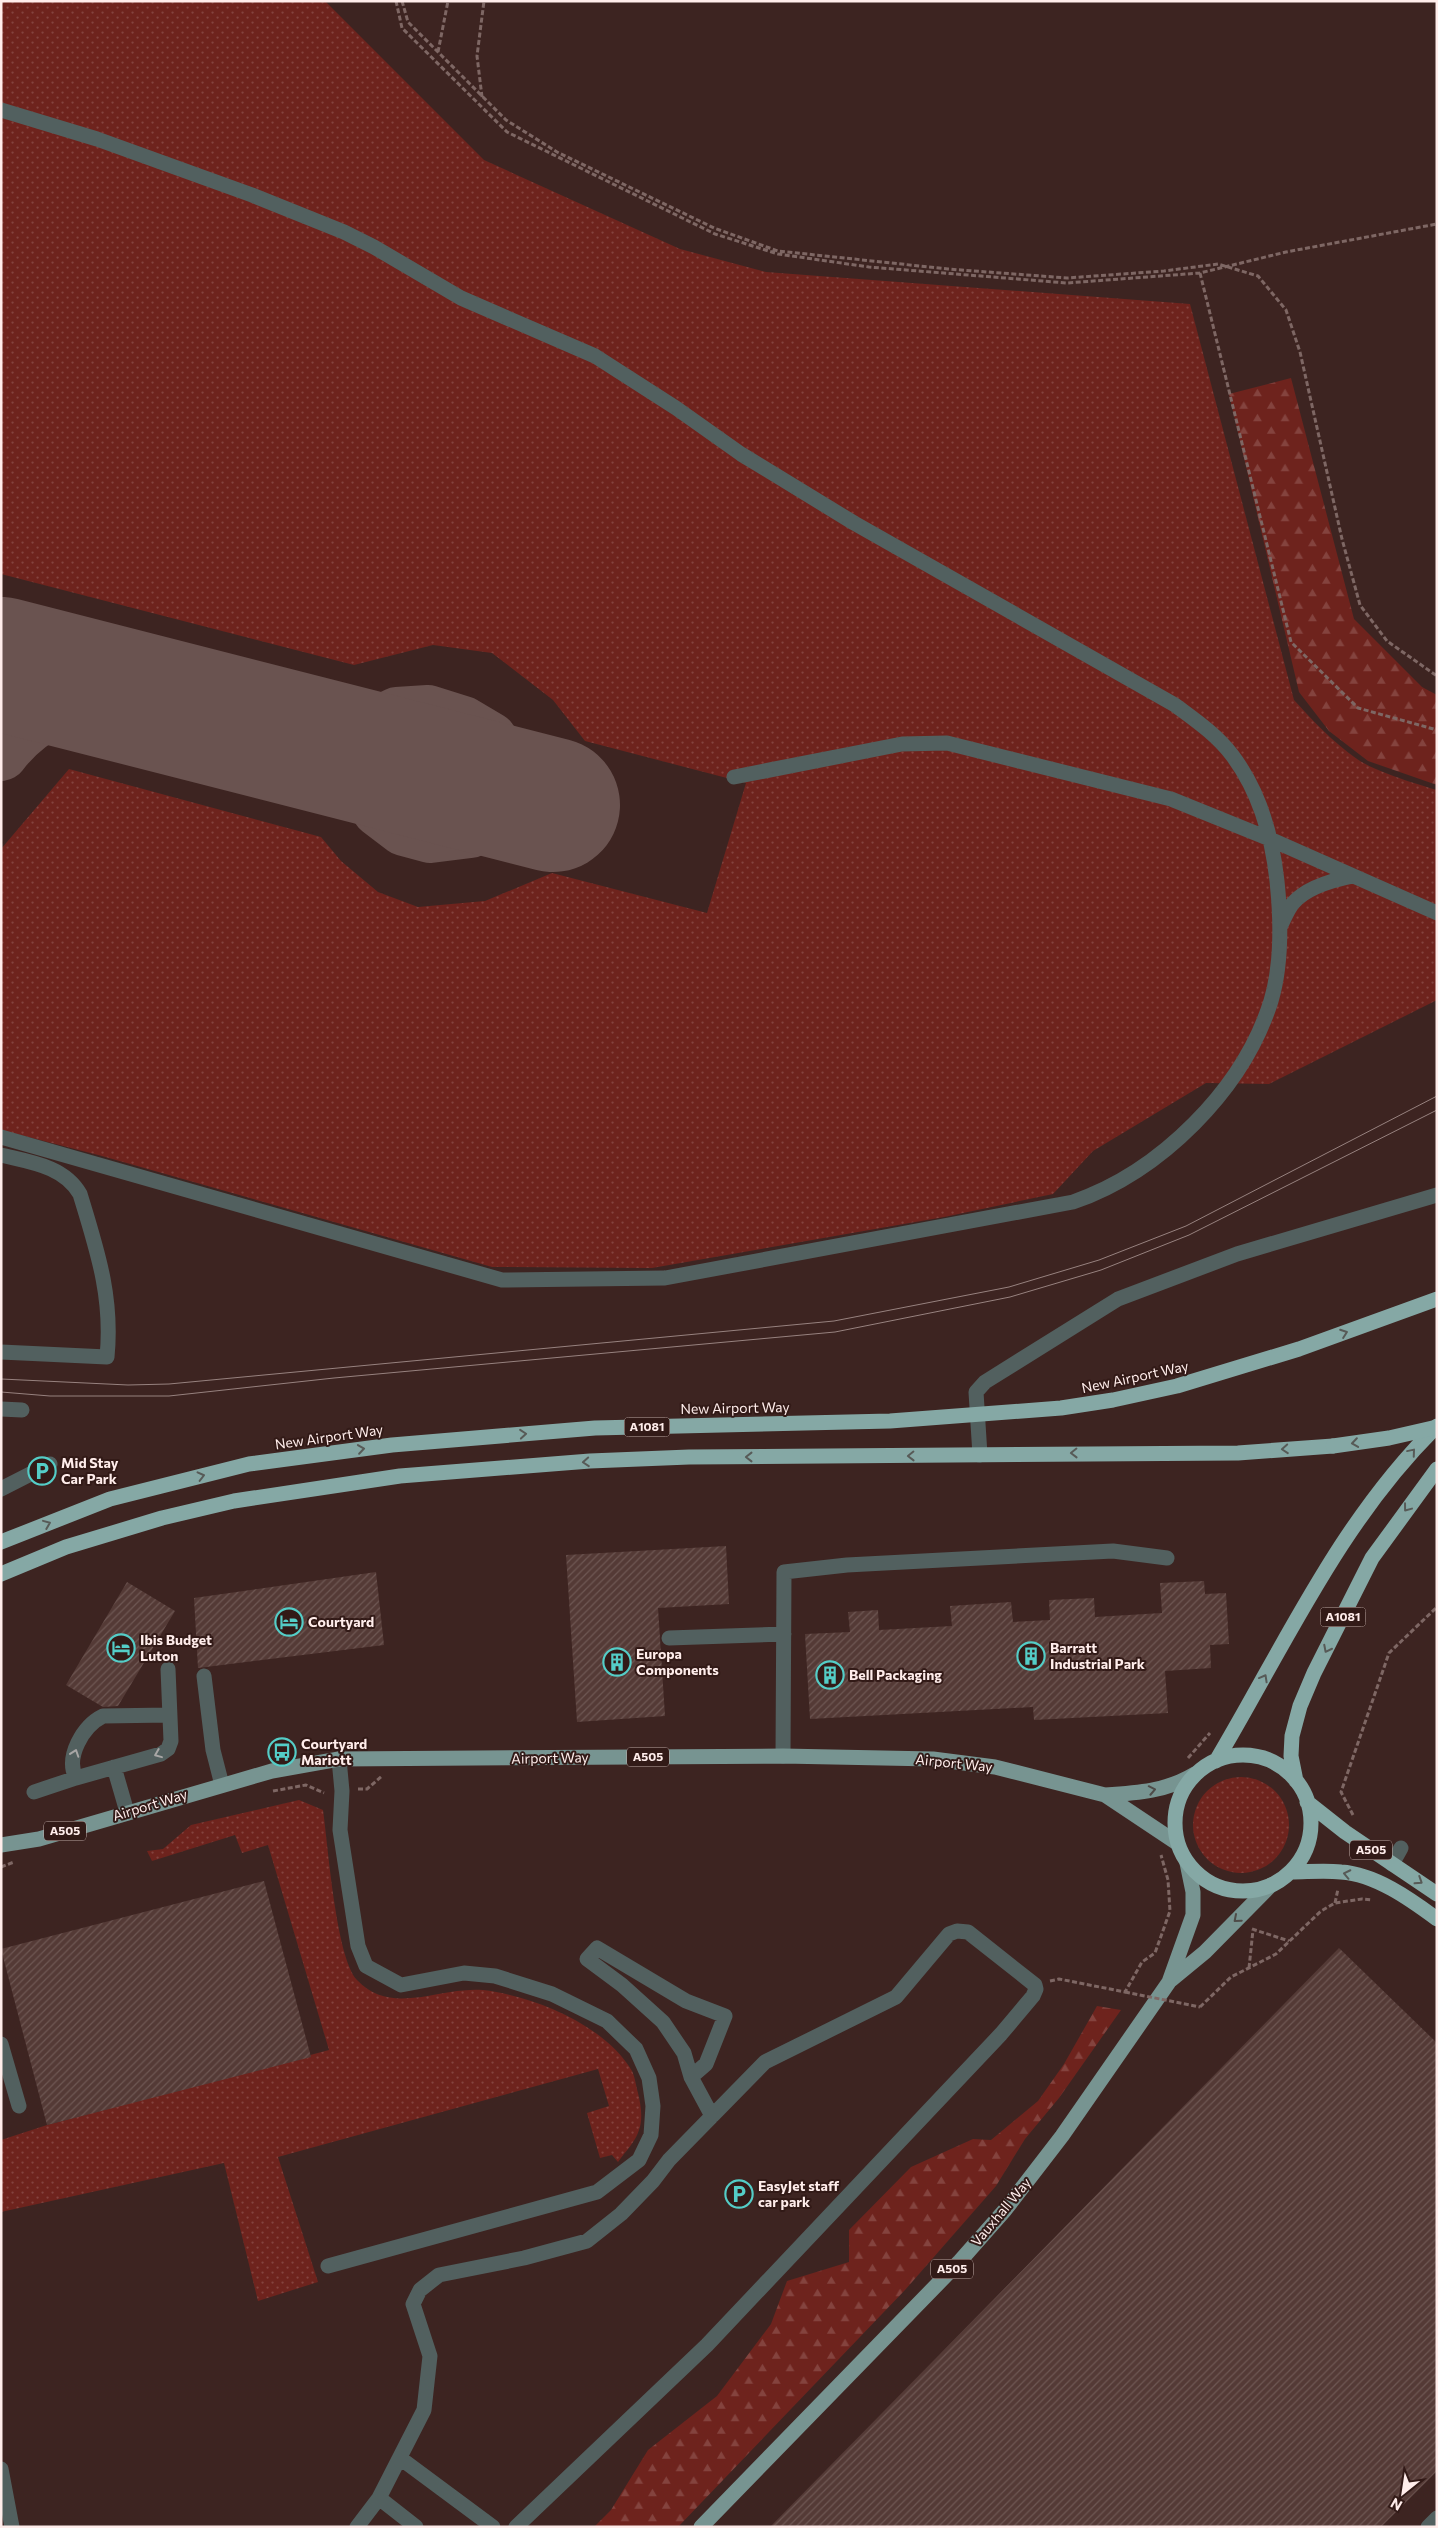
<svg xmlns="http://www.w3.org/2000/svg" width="1438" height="2528" font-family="Commissioner,sans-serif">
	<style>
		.grass { fill: url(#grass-dots) }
		.forest { fill: url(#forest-firs) }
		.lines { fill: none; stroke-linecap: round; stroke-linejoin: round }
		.taxiway { stroke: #6a5350; stroke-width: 54 }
		.runway { stroke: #6a5350; stroke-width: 134 }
		.building { fill: url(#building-hatch) }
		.path { stroke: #7e6764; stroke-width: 3; stroke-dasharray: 5 2.5; stroke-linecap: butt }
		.minor { stroke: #52605f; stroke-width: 15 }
		.major { stroke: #779491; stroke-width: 15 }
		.highway { stroke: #85a8a5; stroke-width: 15 }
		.tram { stroke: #97827f; stroke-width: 1 }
		.path-bridge { stroke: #7e6764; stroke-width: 3; stroke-dasharray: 5 2.5; stroke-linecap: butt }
		.highway-bridge { stroke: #85a8a5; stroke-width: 15 }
		.oneway { stroke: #575a57 }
		.oneway2 { stroke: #a8a6a5 }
		.oneway3 { stroke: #4e4b48 }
		.labels { text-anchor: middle; stroke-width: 4; stroke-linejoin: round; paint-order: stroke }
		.shield { fill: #321a17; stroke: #c2aeab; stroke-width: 1 }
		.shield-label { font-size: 12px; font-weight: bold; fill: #ffedeb }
		.street-label { font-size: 14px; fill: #ffedeb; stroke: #321a17 }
		.poi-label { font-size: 14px; font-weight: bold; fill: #ffedeb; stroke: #321a17; text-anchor: start }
	</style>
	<defs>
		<pattern id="grass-dots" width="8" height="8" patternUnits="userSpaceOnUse" patternTransform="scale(1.25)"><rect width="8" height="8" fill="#6e231d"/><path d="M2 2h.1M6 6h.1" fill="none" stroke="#84433e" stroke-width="1.8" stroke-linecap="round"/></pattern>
		<pattern id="forest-firs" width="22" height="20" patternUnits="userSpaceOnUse" patternTransform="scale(1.25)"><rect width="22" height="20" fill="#6e231d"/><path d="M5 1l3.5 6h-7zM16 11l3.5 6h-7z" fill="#84433e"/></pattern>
		<pattern id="building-hatch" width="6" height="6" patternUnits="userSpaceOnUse" patternTransform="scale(1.25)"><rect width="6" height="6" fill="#543a36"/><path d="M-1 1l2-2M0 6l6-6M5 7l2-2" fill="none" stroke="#6e5753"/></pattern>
	</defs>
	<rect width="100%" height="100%" fill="#3d2421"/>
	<!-- grass -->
	<path class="grass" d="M1 1H325L484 160 680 249 766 272 1190 304 1294 700C1313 721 1333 742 1357 759 1374 771 1416 784 1437 790V1000L1269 1084 1206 1083 1093 1151 1053 1194 944 1217 652 1268 492 1267 102 1156 1 1130V849L69 769 321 837 341 861 378 892 418 907 485 901 552 873 707 913 746 783 585 741 553 700 492 653 433 645 354 665 1 574Z
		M1193 1825a48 48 0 1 1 96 0a48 48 0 1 1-96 0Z
		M299 1800 323 1810C328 1845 336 1957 357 1980 391 2017 441 1986 483 1990 534 1996 605 2025 632 2071 635 2077 636 2086 638 2093 641 2105 643 2119 639 2130 636 2141 625 2152 618 2162L612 2155 600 2158 587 2113 609 2106 598 2069 278 2157 318 2282 258 2301 224 2163 1 2212V2140L47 2125 329 2050 268 1845 242 1853 235 1835 152 1861 147 1851 163 1849 191 1825Z"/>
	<!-- forest -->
	<path class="forest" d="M1291 378 1354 619 1422 687 1437 695V785L1368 761 1329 731 1299 692 1229 394Z
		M1097 2006 1121 2010 1059 2098 1025 2139 996 2186 905 2290 678 2527H594L611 2510 648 2450 717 2396 771 2324 787 2281 849 2262V2230L911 2167 973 2139 991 2140 1038 2101 1064 2064Z"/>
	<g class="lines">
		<!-- taxiway -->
		<path class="taxiway" d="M428 712 463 723 490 739 513 772 517 796 496 818 470 831 430 836 404 829 379 810 357 776 354 754 368 728 397 714Z
			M1 754C30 716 72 697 119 694"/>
		<!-- runway -->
		<path class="runway" d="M1 664 553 805"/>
	</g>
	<!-- building -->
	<path class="building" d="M726 1546 729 1604 658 1608 665 1716 577 1722 566 1555Z
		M376 1572 384 1645 198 1668 194 1598Z
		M1204 1581 1205 1594 1226 1593 1229 1644 1210 1645 1211 1668 1165 1671 1168 1713 1034 1720 1033 1707 810 1719 805 1634 850 1632 848 1612 878 1610 879 1630 952 1626 950 1606 1011 1602 1013 1622 1050 1620 1049 1600 1094 1598 1095 1617 1162 1613 1160 1583Z
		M127 1582 175 1611 118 1706 103 1707 66 1685Z
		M264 1881 311 2057 47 2125 1 1949Z
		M1339 1948 1437 2043V2471L1381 2527H770Z"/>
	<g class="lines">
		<!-- path -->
		<path class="path" d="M396 1 402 28 507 132 715 234 778 254 869 267 1067 283 1200 273 1286 252 1437 224
			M402 1 408 22 506 120 557 152 714 228 778 251 948 269 1067 278 1164 271 1218 264 1258 276 1286 310 1300 352 1342 539 1360 605 1387 641 1437 676
			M438 52 448 1
			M482 97 477 56 484 1
			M1200 273 1291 642 1358 708 1437 730
			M1188 1758 1210 1733
			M358 1789H367L382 1776
			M273 1791 306 1785 324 1793
			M1353 1815 1341 1792 1389 1653 1437 1607
			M1 1867 14 1862
			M1335 1903 1338 1889
			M1252 1929 1289 1941
			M1249 1968 1253 1930
			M1050 1981 1059 1979 1125 1992 1142 1962 1155 1953 1170 1911 1168 1880 1161 1855
			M1200 2007 1231 1977 1276 1954 1321 1911 1335 1903 1362 1899 1372 1900"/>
		<!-- minor -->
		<path class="minor" d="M1 110 97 139 252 195 344 232 374 247 461 298 595 356 676 408 741 454 854 523 1175 705C1195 720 1216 734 1232 755 1260 792 1272 835 1277 881 1281 919 1282 964 1271 1001 1243 1090 1160 1172 1073 1202L665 1278 502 1280 1 1137
			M734 777 902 744 947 743 1171 799 1270 839 1437 913
			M1280 927C1284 919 1288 909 1293 903 1307 887 1333 880 1353 876
			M1 1155C30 1162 64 1166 80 1194 97 1250 113 1297 107 1357L1 1352
			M1 1409 22 1410
			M980 1455 976 1392 985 1382 1118 1299 1237 1254 1437 1195
			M1 1489 50 1464
			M669 1638 784 1634
			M168 1669 171 1741 168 1749 161 1754 76 1778C65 1757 83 1726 103 1716L169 1715
			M204 1676 213 1750 222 1785
			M783 1756 784 1572 847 1565 1113 1551 1167 1558
			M114 1767 127 1812
			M34 1792 76 1778
			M1392 1864 1401 1848
			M1 2044 19 2106
			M691 2077 706 2064 725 2016 686 2001 597 1948 587 1959 622 1985 663 2022 684 2053 691 2077 712 2116
			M328 2266 597 2192 639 2160 651 2135 653 2106 649 2078 636 2049 607 2021 552 1994 495 1976 464 1973 401 1985 366 1966 358 1946 340 1830 342 1791 339 1759
			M400 2458 493 2527
			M1 2469 12 2527
			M379 2498 416 2527
			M357 2527 379 2498 424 2410 430 2356 413 2304 420 2290 439 2275 524 2258 587 2241 621 2214 653 2181 669 2160 765 2062 896 1997 949 1934 957 1931 968 1932 1035 1985 1036 1989 1033 1996 1001 2034 707 2345 516 2527
			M1428 2527 1437 2518"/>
		<!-- major -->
		<path class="major" d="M1105 1795C1138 1793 1167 1791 1195 1774
			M1 1845 39 1839 272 1771 339 1759 783 1756 933 1759 995 1767 1105 1795 1177 1843
			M1171 1980 1205 1952 1271 1885
			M701 2527 960 2261 1005 2210 1062 2136 1169 1982 1193 1915V1892L1187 1863"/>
		<!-- highway -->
		<path class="highway" d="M1 1542 110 1499 249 1464 392 1445 595 1428 890 1421 1061 1408 1113 1400 1177 1386 1299 1349 1437 1299
			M1 1574 66 1547 162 1518 234 1501 400 1476 590 1461 689 1457 1238 1453 1333 1446
			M1175 1823a68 68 0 1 1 136 0a68 68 0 1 1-136 0Z
			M1216 1761C1284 1647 1340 1521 1437 1426
			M1296 1781 1291 1756 1292 1736 1300 1706 1314 1673 1372 1558 1437 1469
			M1307 1802 1345 1832 1437 1894
			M1291 1872C1307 1872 1324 1870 1341 1872 1375 1874 1410 1899 1437 1919"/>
		<!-- tram -->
		<path class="tram" d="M1 1379 128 1385 169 1384 834 1321 1009 1287 1099 1260 1186 1226 1437 1096
			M1 1392 50 1396H169L334 1378 835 1332 1010 1297 1101 1270 1189 1235 1437 1110"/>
		<!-- path-bridge -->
		<path class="path-bridge" d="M1125 1992 1200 2007"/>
		<!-- highway-bridge -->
		<path class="highway-bridge" d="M1333 1446 1389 1438 1437 1427"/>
	</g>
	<!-- one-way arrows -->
	<defs><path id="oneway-chevron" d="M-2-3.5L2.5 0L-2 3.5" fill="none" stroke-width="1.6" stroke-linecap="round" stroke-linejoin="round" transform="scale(1.25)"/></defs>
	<g class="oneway">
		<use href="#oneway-chevron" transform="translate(1344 1333) rotate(-20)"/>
		<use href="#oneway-chevron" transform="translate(523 1434) rotate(-5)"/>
		<use href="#oneway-chevron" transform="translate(1355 1443) rotate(172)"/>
		<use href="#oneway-chevron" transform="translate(361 1449) rotate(-8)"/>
		<use href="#oneway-chevron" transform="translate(1285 1449) rotate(176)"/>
		<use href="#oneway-chevron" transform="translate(1412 1452) rotate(-50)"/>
		<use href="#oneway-chevron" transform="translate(1074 1453) rotate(179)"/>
		<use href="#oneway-chevron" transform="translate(911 1456) rotate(179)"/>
		<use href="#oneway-chevron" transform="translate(749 1457) rotate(-180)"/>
		<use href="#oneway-chevron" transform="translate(586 1462) rotate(176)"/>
		<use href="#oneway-chevron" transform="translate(201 1476) rotate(-14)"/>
		<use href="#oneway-chevron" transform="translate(1407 1508) rotate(127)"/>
		<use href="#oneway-chevron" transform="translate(47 1524) rotate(-22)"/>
		<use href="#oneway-chevron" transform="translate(1327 1649) rotate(117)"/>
		<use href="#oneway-chevron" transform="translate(1264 1678) rotate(-61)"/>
		<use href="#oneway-chevron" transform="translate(1347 1874) rotate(-168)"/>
		<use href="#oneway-chevron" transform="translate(1419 1881) rotate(33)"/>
	</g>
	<g class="oneway2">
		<use href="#oneway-chevron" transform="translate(75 1753) rotate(-71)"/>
		<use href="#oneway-chevron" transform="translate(158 1754) rotate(158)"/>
	</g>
	<g class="oneway3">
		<use href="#oneway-chevron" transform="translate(1152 1790) rotate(-11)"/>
		<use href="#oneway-chevron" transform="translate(1237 1919) rotate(139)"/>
	</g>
	<!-- icons -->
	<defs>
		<g id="parking-ring" transform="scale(1.4375)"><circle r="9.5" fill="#321a17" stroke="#54cdc7" stroke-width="1.5"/><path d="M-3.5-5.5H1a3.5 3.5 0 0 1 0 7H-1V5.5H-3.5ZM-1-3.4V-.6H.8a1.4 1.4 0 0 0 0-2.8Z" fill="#54cdc7"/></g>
		<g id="hotel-ring" transform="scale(1.4375)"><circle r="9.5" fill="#321a17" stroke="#54cdc7" stroke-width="1.5"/><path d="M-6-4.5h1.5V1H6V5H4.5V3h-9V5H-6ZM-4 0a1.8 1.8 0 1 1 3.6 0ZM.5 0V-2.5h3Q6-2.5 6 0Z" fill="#54cdc7"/></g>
		<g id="building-ring" transform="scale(1.4375)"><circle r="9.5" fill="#321a17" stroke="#54cdc7" stroke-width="1.5"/><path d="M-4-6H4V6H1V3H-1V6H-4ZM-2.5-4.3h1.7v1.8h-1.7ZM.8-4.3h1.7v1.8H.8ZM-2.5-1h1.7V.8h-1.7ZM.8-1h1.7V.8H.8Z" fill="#54cdc7"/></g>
		<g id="bus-ring" transform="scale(1.4375)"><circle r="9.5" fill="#321a17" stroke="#54cdc7" stroke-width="1.5"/><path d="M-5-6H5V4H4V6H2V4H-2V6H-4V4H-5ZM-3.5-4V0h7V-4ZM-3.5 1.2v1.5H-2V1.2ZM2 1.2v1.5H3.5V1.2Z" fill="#54cdc7"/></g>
	</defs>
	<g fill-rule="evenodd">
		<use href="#parking-ring" x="42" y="1471"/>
		<use href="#hotel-ring" x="289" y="1622"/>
		<use href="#hotel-ring" x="121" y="1648"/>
		<use href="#building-ring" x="1031" y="1656"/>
		<use href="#building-ring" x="617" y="1662"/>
		<use href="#building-ring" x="830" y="1675"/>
		<use href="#bus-ring" x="282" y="1752"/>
		<use href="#parking-ring" x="739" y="2194"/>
	</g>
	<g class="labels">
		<!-- shield labels -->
		<g class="shield">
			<rect x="624.5" y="1417.5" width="45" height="19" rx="4"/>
			<rect x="1320.5" y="1607.5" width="45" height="19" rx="4"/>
			<rect x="627" y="1747.5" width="42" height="19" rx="4"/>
			<rect x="44" y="1821.5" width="42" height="19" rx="4"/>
			<rect x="1350" y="1840.5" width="42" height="19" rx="4"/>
			<rect x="931" y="2259.5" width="42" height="19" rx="4"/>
		</g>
		<g class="shield-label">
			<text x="647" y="1431">A1081</text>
			<text x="1343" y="1621">A1081</text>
			<text x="648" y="1761">A505</text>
			<text x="65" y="1835">A505</text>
			<text x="1371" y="1854">A505</text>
			<text x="952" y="2273">A505</text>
		</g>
		<!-- street labels -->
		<g class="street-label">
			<text transform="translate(1135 1377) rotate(-12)" y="5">New Airport Way</text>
			<text transform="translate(735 1408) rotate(-1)" y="5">New Airport Way</text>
			<text transform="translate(329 1437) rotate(-8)" y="5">New Airport Way</text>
			<text transform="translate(550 1758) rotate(-1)" y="5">Airport Way</text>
			<text transform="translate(954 1763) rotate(6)" y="5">Airport Way</text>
			<text transform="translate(150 1805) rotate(-17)" y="5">Airport Way</text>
			<text transform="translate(1001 2212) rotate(-50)" y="5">Vauxhall Way</text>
		</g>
		<!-- poi labels -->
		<g class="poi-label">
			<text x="61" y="1468">Mid Stay<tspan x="61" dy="16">Car Park</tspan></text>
			<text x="308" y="1627">Courtyard</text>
			<text x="140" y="1645">Ibis Budget<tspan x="140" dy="16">Luton</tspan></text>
			<text x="1050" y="1653">Barratt<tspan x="1050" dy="16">Industrial Park</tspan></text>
			<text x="636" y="1659">Europa<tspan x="636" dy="16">Components</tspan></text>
			<text x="849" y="1680">Bell Packaging</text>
			<text x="301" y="1749">Courtyard<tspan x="301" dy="16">Mariott</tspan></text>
			<text x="758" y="2191">EasyJet staff<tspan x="758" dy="16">car park</tspan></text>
		</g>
	</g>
	<!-- border -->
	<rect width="1438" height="2528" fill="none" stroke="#ffedeb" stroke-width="5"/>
	<!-- north arrow -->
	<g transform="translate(1403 2493) rotate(210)" stroke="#321a17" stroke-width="4" paint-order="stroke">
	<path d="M0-4L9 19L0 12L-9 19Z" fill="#ffedeb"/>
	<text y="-8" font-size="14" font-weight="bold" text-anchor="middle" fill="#ffedeb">N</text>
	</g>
</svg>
